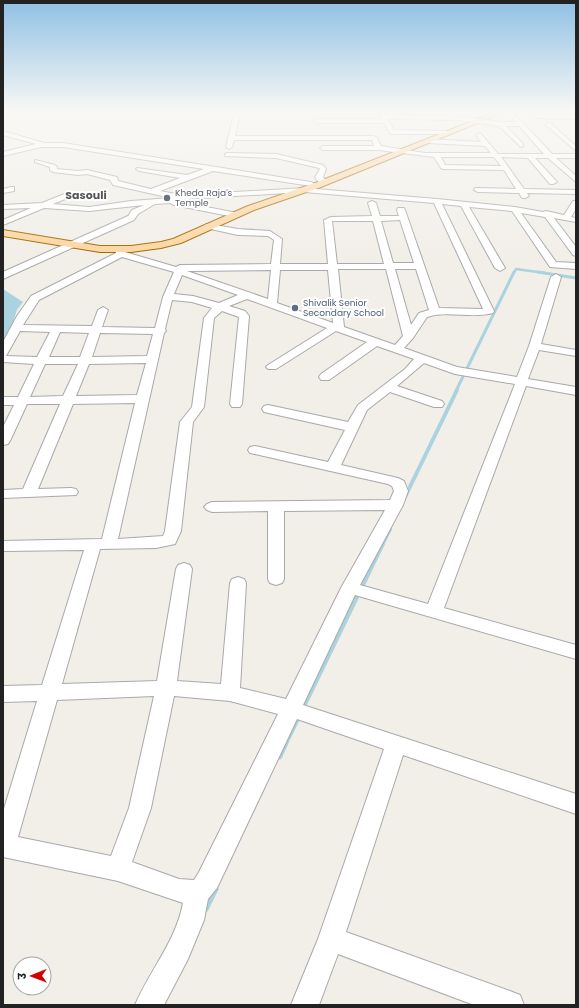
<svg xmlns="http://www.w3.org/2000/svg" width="579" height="1008" font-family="Poppins,'Noto Sans Devanagari',sans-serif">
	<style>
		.water { fill: #aad3df }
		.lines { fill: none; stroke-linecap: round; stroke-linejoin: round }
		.stream-far4 { stroke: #aad3df; stroke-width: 2.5 }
		.stream-far3 { stroke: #aad3df; stroke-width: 3 }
		.stream-far2 { stroke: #aad3df; stroke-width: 4 }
		.stream-far1 { stroke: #aad3df; stroke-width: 5.5 }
		.stream { stroke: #aad3df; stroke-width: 7 }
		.minor-casing { stroke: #a9a9a9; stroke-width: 2 }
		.major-casing { stroke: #a06b00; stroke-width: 2 }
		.minor { fill: #fff; fill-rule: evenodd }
		.major { fill: #fcd6a4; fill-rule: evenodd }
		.worship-dot { fill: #6b7280; stroke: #fff; stroke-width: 1.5 }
		.service-dot { fill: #5c6f8a; stroke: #fff; stroke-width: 1.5 }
		.labels { text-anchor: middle; stroke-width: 4; stroke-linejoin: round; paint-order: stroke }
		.far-worship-label { font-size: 9px; fill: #5b616d; stroke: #fff; text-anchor: start }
		.far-service-label { font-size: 9px; fill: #4e5e75; stroke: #fff; text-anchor: start }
		.far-quarter-label { font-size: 11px; font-weight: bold; fill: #555; stroke: #fff }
	</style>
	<rect width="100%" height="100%" fill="#f2efe9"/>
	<!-- water -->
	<path class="water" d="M3 289 23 302 17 310 8 337 3 339Z"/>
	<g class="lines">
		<!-- stream-far4 -->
		<path class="stream-far4" d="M514 273 516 269 545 273"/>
		<!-- stream-far3 -->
		<path class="stream-far3" d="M538 272 576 278
			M456 391 514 272"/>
		<!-- stream-far2 -->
		<path class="stream-far2" d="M404 499 457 390
			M382 545 390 529"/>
		<!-- stream-far1 -->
		<path class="stream-far1" d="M284 746 382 544"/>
		<!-- stream -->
		<path class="stream" d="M279 756 284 745
			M205 909 215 889"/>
		<!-- minor casing -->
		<g class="minor-casing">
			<path id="minor" d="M234 113H240L235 136H374L377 138 381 146 425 153H491L485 146 428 143 425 141 428 139 481 142 476 135 479 133 481 134 498 154H544L519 126H506L523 144V146L521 147 499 126 458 120 387 119 394 130 453 131 454 132 451 134H392L390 133 384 123H317L314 121 317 119H382L378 113H384L385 115 458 116 499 122H516L511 117 514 115 523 123 552 154H576V158H556L576 176V182L548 158H535L557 182 553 184H550L528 158 501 157 524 189 576 190V194L527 193 529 196 525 198H522L519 193 478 192 474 190 475 188 516 189 504 170 443 169 441 168 434 157 378 150H323L320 148 323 146H374L372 140H234L232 147 229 149 226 147ZM441 157H494L501 166 445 165Z
				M538 115H576V119L536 118V116Z
				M546 123H550L576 146V151L546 125Z
				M3 131 44 143H63L311 182 315 184 311 186 213 171 160 191 176 194V197L185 195 304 188 437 199 515 207 543 212 546 211 564 215 573 201H576V209L571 217 576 218V222L554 218 576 247V256L573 255 545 217 521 213 556 262 576 263V269L550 267 512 211 469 207 505 268 500 271 495 268 461 206 442 204 494 311 493 313C471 319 448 310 427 317L413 338 404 348 457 367 517 377 529 346 551 277 556 274 561 277 541 344 576 350V356L539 350 528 379 576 387V395L526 386 444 608 576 645V659L355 595 303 705 576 794V814L403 755 346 932 510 991 520 995 524 1005H474L338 954 319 1005H291L318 939 384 749 297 719 217 888 208 899 204 920 188 959 164 1005H135C150 970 176 941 183 903L118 881 3 857V812L37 701 3 702V686L42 685 84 550 3 551V541L102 539 135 403 73 404 38 489 71 488 76 489 78 492 76 495 3 498V490L23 489 60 404H27L10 441 8 444 3 445V427L14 405H3V397H18L34 364 3 362V342L17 316 31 296 116 253 115 250 119 247 122 248 125 252 176 267 180 265 271 264 274 240 268 236 238 235 206 228 205 226 206 224H209L238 229 270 231 282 239 280 264H328L324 220 331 217 372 216 368 203 372 201 376 203 380 216H399L397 210 398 208H404L405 210 439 308 483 309 434 203 304 192 185 199 176 201 237 213V217H234L174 205 170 203 155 204 138 214 134 220 3 279V272L128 216 132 210 144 205 89 211 44 208 3 225V220L31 208 3 209V205L42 203 67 193 71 195 70 197 53 204 89 207 131 201 171 198 113 185 110 180 87 174 78 175 53 172 50 170V167L35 162V160L55 165 57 167V169L78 171 87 170 117 177 118 181 151 189 180 178 139 171 136 169 137 168 187 175 204 169 63 147H41L3 156V152L36 144 3 135ZM400 220 414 263H393L381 221ZM332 221H373L384 264H337ZM122 257 174 272 163 297 155 328 102 327 108 310 103 307 98 310 92 326 23 325 39 300ZM338 269H386L403 336 395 345 344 327ZM395 269H416L429 310 419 313 411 325ZM271 270 268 299 187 271ZM280 270H328L333 323 277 303ZM182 275 238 295 219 303 193 296 174 294ZM247 299 327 328 268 365 266 367 268 369H276L336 331 367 342 321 374 319 377 321 380H329L377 346 414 359 405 369 358 405 348 422 268 405 264 406 262 409 264 412 345 430 328 462 255 446 250 447 248 450 250 453 255 454 388 484 392 486 394 491 390 500 212 502 207 504 204 507 207 510 212 512 268 511V579L270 583 276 585 282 583 284 579V511L385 510 341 588 286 699 240 688 246 583 244 579 238 577 232 579 230 583 221 684 177 681 192 569 190 565 184 563 178 565 176 569 157 681 62 684 100 549 156 548 175 544 181 531 193 422 204 407 214 318 222 311 239 317 230 404 232 407H240L242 404 249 316 245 311 229 306ZM172 300 192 302 212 308 204 318 192 407 180 422 165 531 163 536 118 539 164 333 166 331 165 329ZM20 331 50 332 37 357 6 356ZM60 332 89 333 80 357H49ZM100 333 153 334 147 356 92 357ZM146 363 137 395 76 396 89 364ZM424 363 455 374 515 384 428 604 360 585 403 505 408 491 404 481 398 478 341 465 367 410 390 392 434 407H442L444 404 442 401 397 386ZM45 364H78L63 396 30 397ZM154 696 129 808 111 856 18 837 57 700ZM174 696 230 701 278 714 199 872 194 880 179 879 132 862 151 808Z
				M227 153 276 154 323 165 326 169 323 177 327 182 323 184H320L315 177 320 169 319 168 276 158 225 156V154Z
				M11 187H14V191L3 193V189Z"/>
		</g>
		<!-- major casing -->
		<g class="major-casing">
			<path id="major" d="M493 113H502L321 187 254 210 181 243 161 248 131 252H100L3 236V230L100 246H131L161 242 173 239 248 206 315 183Z"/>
		</g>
		<!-- minor -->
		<use href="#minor" class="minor"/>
		<!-- major -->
		<use href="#major" class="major"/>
	</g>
	<!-- sky -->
	<linearGradient id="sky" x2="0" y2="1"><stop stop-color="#8fc0e4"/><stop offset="0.44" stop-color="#f9f8f5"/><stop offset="1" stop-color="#f9f8f5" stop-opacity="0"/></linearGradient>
	<rect width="579" height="254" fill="url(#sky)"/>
	<!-- markers -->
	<circle class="worship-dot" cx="167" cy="198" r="4"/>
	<circle class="service-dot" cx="295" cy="308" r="4"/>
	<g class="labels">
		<!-- far-worship labels -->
		<g class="far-worship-label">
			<text x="175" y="196">Kheda Raja's<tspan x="175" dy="10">Temple</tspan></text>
		</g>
		<!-- far-service labels -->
		<g class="far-service-label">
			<text x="303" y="306">Shivalik Senior<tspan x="303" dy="10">Secondary School</tspan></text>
		</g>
		<!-- far-quarter labels -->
		<g class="far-quarter-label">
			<text x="86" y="199">Sasouli</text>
		</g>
	</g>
	<!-- border -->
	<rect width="579" height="1008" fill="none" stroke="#222222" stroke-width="8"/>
	<!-- north arrow -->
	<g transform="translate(32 976) rotate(269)"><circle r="19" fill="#ffffff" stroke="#a7a7a7"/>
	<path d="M0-3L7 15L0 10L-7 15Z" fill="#d40000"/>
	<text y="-6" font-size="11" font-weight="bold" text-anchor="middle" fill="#222222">उ</text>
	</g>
</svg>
